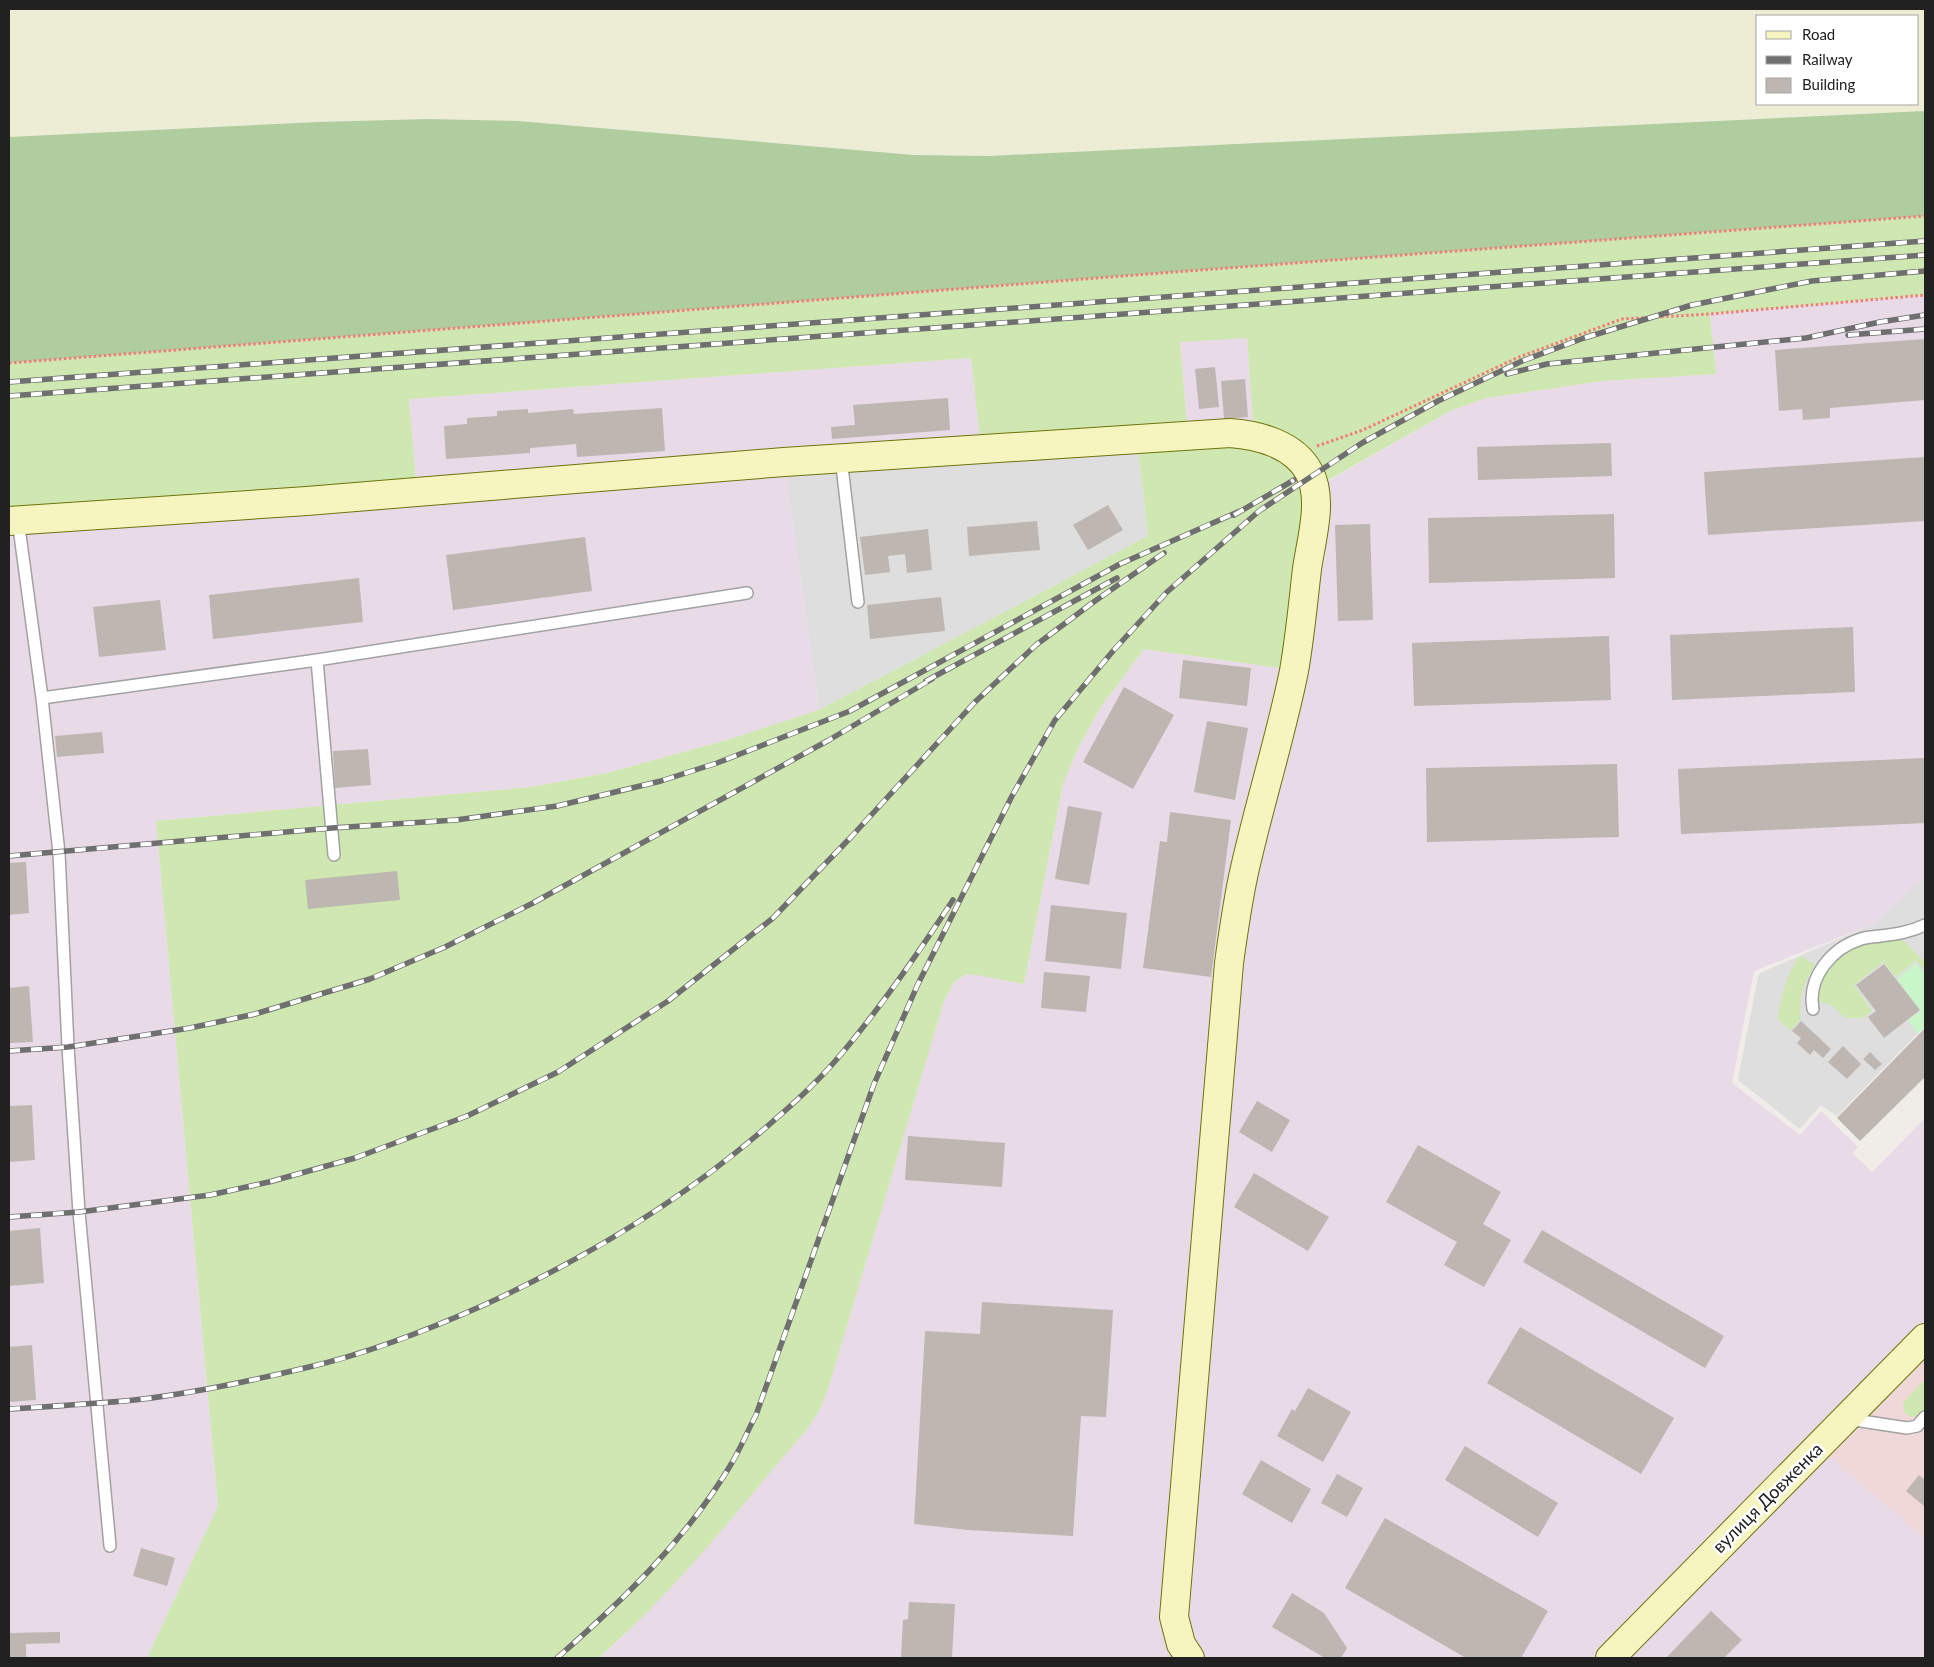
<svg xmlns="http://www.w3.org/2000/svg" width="1934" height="1667" font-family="Lato,sans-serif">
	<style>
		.residential { fill: #dedede }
		.commercial { fill: #f0d8d9 }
		.industrial { fill: #e9dae7 }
		.farmland { fill: #ededd5; fill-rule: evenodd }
		.grass { fill: #cfe7b1; fill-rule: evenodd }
		.forest { fill: #b0cd9f }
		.park { fill: #c9f6c9 }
		.building { fill: #beb6b1 }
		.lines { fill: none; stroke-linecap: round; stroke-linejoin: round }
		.lane-casing { stroke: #a2a2a2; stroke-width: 14 }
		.secondary-casing { stroke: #6e730c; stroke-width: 30 }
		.path { stroke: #f17c78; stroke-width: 3; stroke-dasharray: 2.5 2.5; stroke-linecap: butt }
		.lane { stroke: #fff; stroke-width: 11 }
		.secondary { stroke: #f6f5c0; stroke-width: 28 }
		.rail-casing { stroke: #6f6f6f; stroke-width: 5.5 }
		.rail { stroke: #fff; stroke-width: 4; stroke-dasharray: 11; stroke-linecap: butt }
		.labels { text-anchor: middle; stroke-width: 5; stroke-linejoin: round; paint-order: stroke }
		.street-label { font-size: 18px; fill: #212121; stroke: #fff }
	</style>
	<rect width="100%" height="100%" fill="#f0ede8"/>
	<!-- residential -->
	<path class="residential" d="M1137 438 1148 536 819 710 784 462Z
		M1925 880V1026L1837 1116 1821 1105 1800 1129 1739 1081 1738 1078 1758 977 1760 973 1873 924 1920 881Z"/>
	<!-- commercial -->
	<path class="commercial" d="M1925 1338V1539L1818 1447Z"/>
	<!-- industrial -->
	<path class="industrial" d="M1925 295V880L1920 881 1873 924 1754 971 1732 1083 1800 1135 1821 1111 1858 1147 1852 1153 1872 1172 1925 1118V1339L1818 1447 1925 1538V1658H598L625 1634 695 1559 807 1429 828 1389 944 1001 954 982 966 974H977L1024 984 1063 784 1077 750 1100 708 1144 649 1294 670 1314 489 1452 410 1487 398 1602 381 1716 374 1710 314Z
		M1247 337 1254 436H1188L1180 342Z
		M971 358 981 449 784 462 819 710 727 740 607 773 531 787 156 821 218 1506 147 1658H9V521L417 492 409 399Z"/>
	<!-- farmland -->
	<path class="farmland" d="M9 9H1925V111L988 156 914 155 518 121 427 119 318 122 9 137ZM1758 16H1918V104H1758Z"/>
	<!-- grass -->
	<path class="grass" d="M1925 216V295L1710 314 1716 374 1602 381 1487 398 1452 410 1314 488 1294 670 1144 649 1100 708 1077 750 1063 784 1024 984 977 975 966 974 954 982 944 1001 828 1389 819 1411 807 1429C740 1507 676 1591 598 1658H147L218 1506 156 821 531 787 607 773 727 740 819 710 1148 536 1137 438 981 449 971 358 409 399 417 492 9 521V363L1174 272ZM1247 338 1254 436 1188 435 1180 342Z
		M1894 939 1903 940 1925 962V971L1916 960 1896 977 1883 962 1854 985 1872 1011 1863 1018H1845C1836 1010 1832 1001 1819 1003 1819 975 1831 954 1860 945 1871 941 1883 943 1894 939Z
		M1800 956 1815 965 1807 979 1801 995 1800 1020 1791 1031 1778 1019C1781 996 1786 975 1800 956Z
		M1925 1379V1409L1919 1416 1910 1417 1904 1412 1903 1403Z"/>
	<!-- forest -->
	<path class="forest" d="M1925 111V216L1174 272 9 363V137L318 122 427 119 518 121 914 155 988 156Z"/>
	<!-- park -->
	<path class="park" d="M1916 963 1925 974V1026L1918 1034 1908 1021 1921 1011 1897 979Z"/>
	<!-- building -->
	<path class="building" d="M1925 339V400L1830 408V418L1803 420 1802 409 1779 411 1775 350Z
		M1215 367 1219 407 1199 409 1195 369Z
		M1245 379 1248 417 1224 419 1221 381Z
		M948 398 950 430 832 439 831 427 855 425 853 405Z
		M662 408 665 451 577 457 576 444 530 448V453L446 459 444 426 467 424V418L497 416V411L528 409V413L573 409 574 414Z
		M1611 443 1612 476 1478 480 1477 447Z
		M1925 457V521L1708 535 1704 472Z
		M1108 505 1123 530 1088 550 1073 525Z
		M1614 514 1615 578 1429 583 1428 518Z
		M1037 521 1040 550 969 556 967 527Z
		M1370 524 1373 620 1338 621 1335 525Z
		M928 529 932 570 907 573 905 554 888 556 890 572 865 575 860 537Z
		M585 537 592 591 453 610 446 555Z
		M359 578 363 622 213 639 209 595Z
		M941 597 945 631 870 639 867 605Z
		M160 600 166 650 99 657 93 607Z
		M1853 627 1855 692 1672 700 1670 635Z
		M1609 636 1611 700 1414 706 1412 643Z
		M1183 660 1251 668 1247 706 1179 698Z
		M1124 687 1174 715 1133 789 1083 762Z
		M1207 721 1248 728 1235 800 1194 792Z
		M102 732 104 753 57 757 55 736Z
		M368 749 371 785 335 788 333 751Z
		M1925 758V823L1681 834 1678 769Z
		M1617 764 1619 837 1427 842 1426 768Z
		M1068 806 1102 812 1089 885 1055 879Z
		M1170 812 1231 820 1211 977 1143 968 1160 841 1167 842Z
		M26 862 29 913 9 915V863Z
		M397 871 400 900 308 909 305 880Z
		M1051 905 1127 913 1121 969 1045 961Z
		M1884 964 1920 1010 1884 1038 1868 1017 1876 1011 1856 985Z
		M1044 972 1090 976 1086 1012 1041 1008Z
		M29 986 33 1042 9 1043V988Z
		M1801 1021 1831 1049 1823 1058 1814 1050 1810 1055 1797 1043 1801 1038 1792 1031Z
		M1925 1028V1077L1860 1141 1837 1118Z
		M1843 1046 1861 1064 1847 1079 1828 1062Z
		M1870 1052 1882 1064 1875 1070 1863 1059Z
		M1257 1101 1290 1120 1272 1152 1239 1132Z
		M32 1105 35 1160 9 1162V1106Z
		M908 1136 1005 1143 1002 1187 905 1180Z
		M1418 1145 1501 1192 1483 1224 1511 1240 1484 1287 1444 1265 1457 1242 1386 1202Z
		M1254 1173 1329 1217 1308 1251 1234 1207Z
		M40 1228 44 1283 9 1286V1231Z
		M1542 1230 1724 1336 1705 1368 1523 1262Z
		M982 1302 1113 1310 1106 1417 1081 1416 1073 1536 968 1530 914 1524 925 1331 980 1334Z
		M1520 1327 1674 1418 1641 1474 1487 1383Z
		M32 1345 36 1400 9 1402V1347Z
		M1308 1388 1351 1412 1323 1462 1277 1436 1292 1409 1295 1411Z
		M1465 1446 1558 1503 1538 1537 1445 1480Z
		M1261 1460 1311 1489 1292 1523 1242 1494Z
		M1337 1474 1363 1488 1347 1517 1321 1503Z
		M1919 1475 1925 1480V1507L1906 1491Z
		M1385 1518 1548 1611 1521 1658H1466L1345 1588Z
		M141 1548 175 1558 167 1586 133 1576Z
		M1292 1593 1324 1613 1347 1648 1341 1658H1325L1272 1627Z
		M909 1602 955 1604 952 1658H901L903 1620 908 1619Z
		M1711 1611 1742 1640 1724 1658H1666Z
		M60 1632V1643L26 1644V1658H9V1633Z"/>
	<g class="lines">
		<!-- lane casing -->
		<g class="lane-casing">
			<path id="lane" d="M841 458 858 602
				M18 520 42 698 59 853 68 1047 79 1212 110 1546
				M317 660 334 855
				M42 698 317 660 747 593
				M1813 1009C1807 977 1832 948 1861 939 1867 937 1874 937 1880 936 1897 934 1910 932 1925 925
				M1848 1419 1907 1428 1917 1426 1925 1417"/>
		</g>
		<!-- secondary casing -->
		<g class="secondary-casing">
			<path id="secondary" d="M9 521 307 501 784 462 1230 433C1258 435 1294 444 1309 472 1324 499 1311 540 1307 569 1303 603 1300 637 1294 671 1280 740 1258 808 1243 877 1237 906 1233 934 1229 963L1174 1617 1181 1644 1190 1658
				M1610 1658 1925 1338"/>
		</g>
		<!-- path -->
		<path class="path" d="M9 363 1174 272 1925 216
			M1317 446 1363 430 1519 357 1622 319 1710 314 1925 295"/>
		<!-- lane -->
		<use href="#lane" class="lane"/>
		<!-- secondary -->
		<use href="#secondary" class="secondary"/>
		<!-- rail casing -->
		<g class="rail-casing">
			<path id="rail" d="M1848 335 1925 329
				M1507 374 1547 364 1806 338 1880 322 1925 315
				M9 382 1925 241
				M9 396 1925 255
				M1234 515 1294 480
				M926 681 1117 578
				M9 856 332 828 456 820 557 806 661 781 717 763 850 711 1120 564 1240 511
				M9 1051 68 1047 190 1028 255 1014 370 979 445 947 533 903 829 740 932 679
				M9 1217 79 1212 210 1195 269 1182 355 1158 467 1116 558 1072 668 1001 773 918 852 836 975 702 1036 645 1095 601 1164 553
				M9 1409C54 1406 99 1404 143 1399 199 1392 255 1380 309 1367 369 1353 428 1330 484 1305 582 1260 673 1206 756 1136 784 1112 813 1087 837 1059 880 1009 917 955 953 900
				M557 1658C622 1601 685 1541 730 1466 740 1450 747 1432 756 1415L874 1084 918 984 1012 796 1055 720 1113 651 1167 592 1259 511 1362 443 1438 401 1522 361 1584 338 1692 305 1812 281 1925 271"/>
		</g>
		<!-- rail -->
		<use href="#rail" class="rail"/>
	</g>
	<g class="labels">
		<!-- street labels -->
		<g class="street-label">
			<text transform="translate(1768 1498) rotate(-45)" y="6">вулиця Довженка</text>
		</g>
	</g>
	<!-- border -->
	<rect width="1934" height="1667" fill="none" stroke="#212121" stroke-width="20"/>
	<!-- legend -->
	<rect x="1756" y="15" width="162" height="90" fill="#ffffff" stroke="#a6a6a6"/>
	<rect x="1766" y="31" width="25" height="8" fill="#f6f5c0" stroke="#a6a6a6"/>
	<text x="1802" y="40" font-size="15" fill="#212121">Road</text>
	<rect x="1766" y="56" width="25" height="8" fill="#6f6f6f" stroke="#a6a6a6"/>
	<text x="1802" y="65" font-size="15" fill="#212121">Railway</text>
	<rect x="1766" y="78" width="25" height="15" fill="#beb6b1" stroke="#a6a6a6"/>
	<text x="1802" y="90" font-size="15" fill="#212121">Building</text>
</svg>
